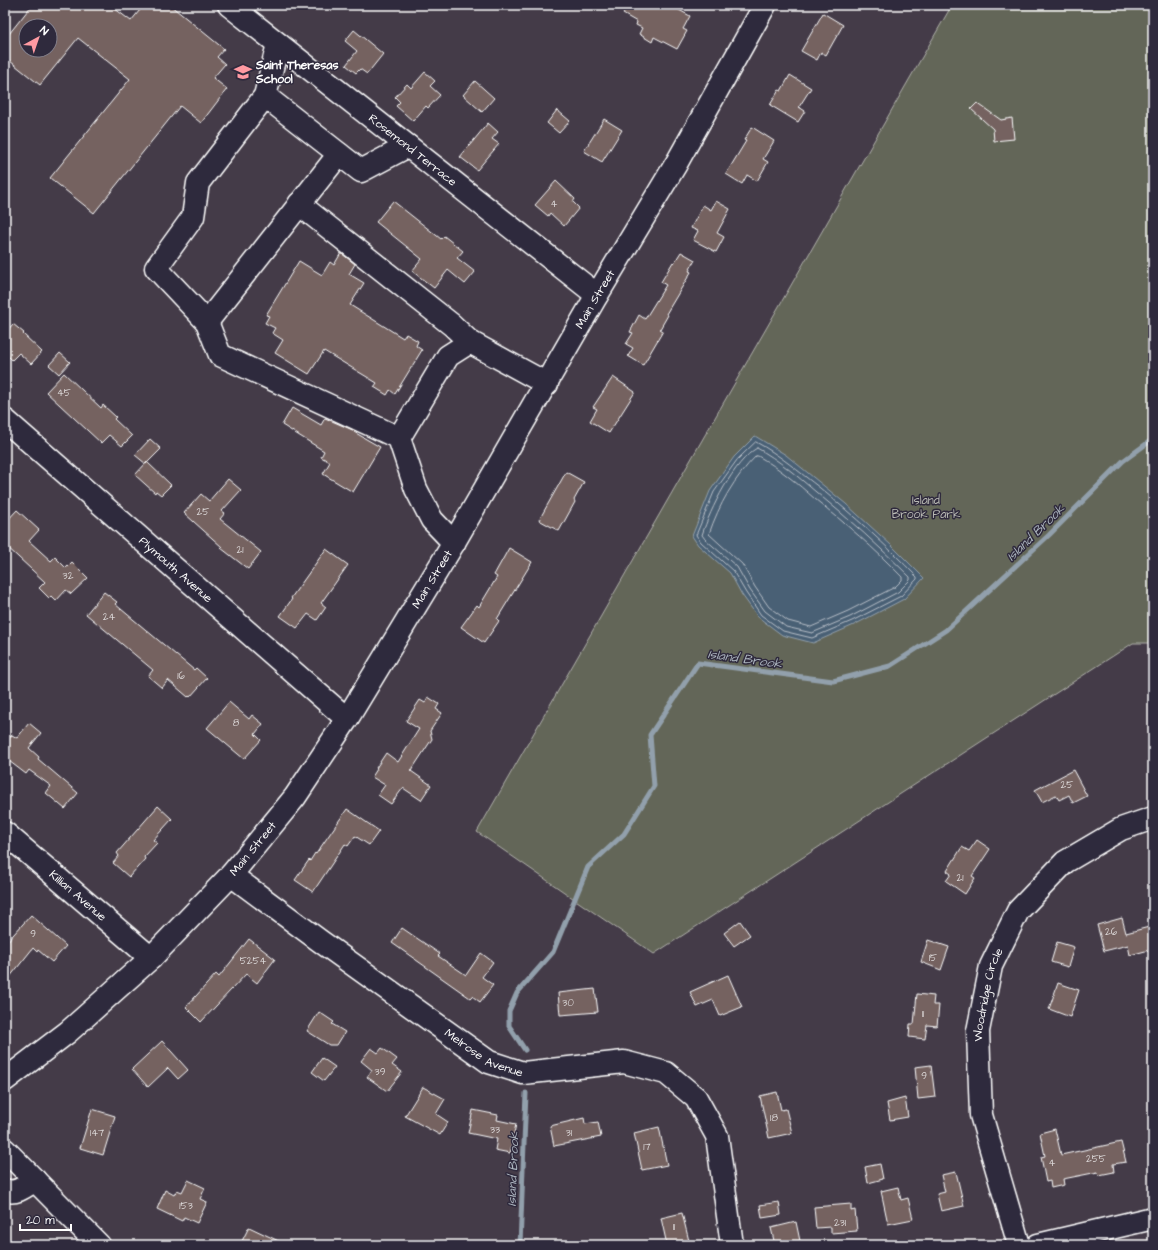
<svg xmlns="http://www.w3.org/2000/svg" width="1158" height="1250" font-family="'Architects Daughter',sans-serif">
	<style>
		.green { fill: #636658; stroke: #b1b2ac }
		.water { fill: #4a6075; stroke: #92a0ac }
		.lines { fill: none; stroke-linecap: round; stroke-linejoin: round }
		.shore { stroke: #b7bfc8; stroke-width: 1 }
		.stream { stroke: #92a0ac; stroke-width: 5 }
		.building { fill: #746261; stroke: #fff; fill-rule: evenodd }
		.minor-casing { stroke: #fff; stroke-width: 25 }
		.major-casing { stroke: #fff; stroke-width: 25 }
		.minor { stroke: #2f2a3d; stroke-width: 22 }
		.major { stroke: #2f2a3d; stroke-width: 22 }
		.labels { text-anchor: middle; stroke-width: 3; stroke-linejoin: round; paint-order: stroke }
		.number-label { font-size: 10px; fill: #dcd8d8 }
		.poi-label { font-size: 12px; font-weight: bold; fill: #fff; stroke: #2f2a3d; text-anchor: start }
		.street-label { font-size: 12px; fill: #fff; stroke: #2f2a3d }
		.park-label { font-size: 12px; fill: #b9bab4; stroke: #2f2a3d }
		.water-label { font-size: 13px; font-style: italic; fill: #aeb7c1; stroke: #2f2a3d }
	</style>
	<rect width="100%" height="100%" fill="#443b48"/>
	<filter id="ink" filterUnits="userSpaceOnUse"><feTurbulence type="fractalNoise" baseFrequency=".025" numOctaves="2"/><feDisplacementMap in="SourceGraphic" scale="8" xChannelSelector="R" yChannelSelector="G"/><feConvolveMatrix kernelMatrix="1 2 1 2 8 2 1 2 1" color-interpolation-filters="sRGB"/></filter>
	<g filter="url(#ink)">
		<!-- green -->
		<path class="green" d="M952 5H1153V643H1133L654 954 477 832Z"/>
		<!-- water -->
		<path class="water" d="M755 436 786 455 846 504 891 545 924 578 904 599 854 625 813 643 782 635 758 617 742 595 730 573 698 545 692 536 710 491 734 457Z"/>
		<g class="lines">
			<!-- shore -->
			<path class="shore" d="M756 442C780 455 799 472 820 488 854 516 886 545 917 577V579L901 596 852 621 812 638 783 631 761 615 746 593 733 571 701 542 696 535 714 492 737 460Z
				M757 448C779 460 797 476 816 492 849 519 880 547 910 577V580L898 592 850 617 812 633 786 627 765 611 750 590 737 567 705 539 702 535C710 510 734 461 757 448Z
				M756 456H758C779 468 797 483 815 499 845 523 875 549 902 577V580L895 587 848 611 811 627 788 621 769 607 755 587 742 564 709 534C719 505 734 478 756 456Z"/>
			<!-- stream -->
			<path class="stream" d="M525 1050 509 1026V1011L517 993 553 952 588 867 624 834 654 786 650 735 698 663 833 681 890 666 946 630 1049 535 1123 461 1153 439
				M520 1245 526 1093"/>
		</g>
		<!-- building -->
		<path class="building" d="M32 5H110L131 21 144 5H170L224 49 217 57 225 64 213 78 227 89 201 123 180 106 94 213 50 178 130 79 78 38 40 85 5 57V39ZM26 26H50V50H26Z
			M629 5H670L690 16 683 29 687 31 677 49 654 37 652 42 639 34 642 28 636 25 637 22 623 14Z
			M823 13 843 25 826 55 821 52 817 60 801 51Z
			M354 30 383 54 367 74 360 69 356 73 346 65 357 51 345 41Z
			M425 72 435 81 430 86 440 95 428 108 426 106 413 121 396 106 400 102 395 97 407 84 411 88Z
			M790 75 811 88 799 107 805 111 798 122 770 105 779 90 781 91Z
			M475 81 494 98 482 112 463 95Z
			M977 103 1001 120 1012 118 1014 139 994 141 993 129 971 109Z
			M557 110 570 121 559 133 547 123Z
			M604 119 622 130 602 162 584 151Z
			M488 123 498 132 492 139 499 144 477 170 460 157Z
			M752 127 774 141 763 159 768 162 757 181 747 175 742 184 726 174 746 141 744 140Z
			M556 181 575 199 573 202 579 208 564 226 550 213 548 216 535 205Z
			M393 201 441 239 444 236 463 251 457 258 475 272 465 284 448 270 434 288 412 271 422 259 376 222Z
			M716 201 730 209 717 233 724 237 716 252 693 240 698 231 691 228 703 205 711 210Z
			M681 252 695 260 689 271 691 272 666 314 668 315 660 329 663 331 643 365 628 356 633 348 626 344 633 333 630 332 639 315 645 319 666 285 661 282 673 262 674 263Z
			M341 253 355 264 349 274 364 283 350 305 403 338 406 334 418 341 416 346 422 350 395 394 390 390 387 395 374 387 377 383 324 351 309 374 275 353 283 340 272 333 275 328 265 323 269 316 266 315 299 261 322 275 330 262 334 265Z
			M13 324 24 333 23 334 42 352 31 364 19 353 12 360 5 353V333Z
			M60 353 70 362 59 374 49 365Z
			M64 373 101 408 103 405 116 417 114 419 132 436 122 446 109 435 101 443 46 392Z
			M613 377 635 392 609 433 590 421 597 409 593 407Z
			M292 408 321 425 325 418 355 431 354 432 380 447 353 492 323 474 330 462 321 457 324 451 282 425Z
			M150 439 161 449 146 464 135 455Z
			M147 462 171 485 161 495 156 491 155 493 135 475Z
			M566 472 584 482 574 500 575 502 559 531 539 520Z
			M228 479 241 490 222 511 225 513 220 519 261 552 248 569 221 548 222 547 184 513 201 494 209 501Z
			M17 510 39 530 29 541 51 561 55 557 66 568 72 562 88 578 71 594 66 590 56 601 51 596 49 598 39 588 45 582 5 545V523Z
			M509 548 532 562 497 619 499 621 484 643 461 627 477 605 479 607 497 577 494 575Z
			M326 549 348 565 321 603 326 607 317 620 308 614 297 628 280 616 292 599 291 598Z
			M104 592 117 602 115 604 170 650 194 670 196 668 207 678 190 697 189 696 188 697 168 680 162 688 148 676 153 670 86 614Z
			M428 697 439 704 436 709 442 713 430 731 432 739 411 771 431 785 421 800 403 788 391 804 378 795 385 785 372 777 377 769 376 768 386 753 398 762 419 729 406 721 420 700 425 703Z
			M229 702 249 719 252 715 263 724 255 734 261 740 244 759 207 728Z
			M29 723 41 733 29 748 39 757 38 759 78 793 65 809 46 793 51 786 29 770 26 774 5 758V743L12 735 17 738Z
			M1073 770 1087 796 1073 803 1069 795 1059 800 1056 795 1042 802 1035 790Z
			M158 806 172 819 153 840 157 843 144 857 145 859 129 877 113 863 119 856 117 853Z
			M347 809 379 831 369 845 355 836 348 846 345 844 313 892 295 880 309 860 310 861 315 853 316 854Z
			M977 840 990 849 972 876 975 878 965 894 946 881 951 874 947 871 962 847 969 851Z
			M31 915 66 946 52 962 38 950 37 952 33 948 5 983V944Z
			M1122 918 1126 933 1153 926V949L1130 955 1128 945 1104 951 1097 925Z
			M740 921 750 935 734 946 724 933Z
			M402 928 440 954 438 956 466 975 481 953 493 962 482 977 493 985 480 1002 472 996 470 998 392 943Z
			M249 939 275 959 257 983 246 974 201 1022 186 1007 216 974 219 977Z
			M928 940 949 947 941 970 921 962Z
			M1057 942 1074 947 1068 967 1051 962Z
			M728 975 742 1007 720 1016 713 1000 697 1007 690 992Z
			M1058 983 1079 990 1070 1017 1049 1009Z
			M595 989 598 1012 560 1015 558 993Z
			M917 994 934 996 933 1005H939L937 1026 927 1025 925 1039 909 1037 910 1024H914Z
			M319 1012 334 1022 332 1024 345 1032 337 1045H329L307 1031Z
			M162 1041 188 1070 178 1079 168 1068 148 1087 132 1069Z
			M371 1048 378 1053 382 1048 397 1059 392 1065 402 1072 387 1091 367 1077 372 1070 361 1061Z
			M322 1058 335 1067 324 1081 312 1072Z
			M931 1065 935 1097 918 1099 915 1067Z
			M423 1087 445 1099 436 1114 448 1122 440 1135 405 1116Z
			M777 1092 781 1110 786 1109 792 1133 769 1138 760 1096Z
			M905 1098 908 1117 890 1120 887 1103Z
			M92 1109 115 1116 103 1155 80 1148Z
			M473 1110 498 1115 497 1120 516 1124 510 1153 495 1150 497 1139 468 1133Z
			M584 1118 585 1124 598 1122 601 1137 554 1146 550 1126Z
			M659 1127 667 1165 642 1170 634 1133Z
			M1055 1129 1061 1155 1121 1142 1126 1162 1113 1164 1114 1172 1099 1175 1098 1172 1063 1179 1064 1185 1051 1188 1050 1181 1046 1182 1041 1157 1045 1156 1040 1133Z
			M880 1164 883 1179 868 1183 865 1167Z
			M956 1172 964 1206 941 1211 937 1194 945 1192 941 1175Z
			M188 1180 205 1188 200 1199 207 1202 197 1223 184 1217 182 1221 157 1209 165 1190 174 1195 177 1190 182 1192Z
			M898 1187 901 1200 908 1198 913 1219 888 1224 881 1191Z
			M779 1202 781 1215 762 1218 760 1205Z
			M851 1204V1211L855 1210 857 1231 831 1233V1227L816 1228 814 1207Z
			M682 1213 690 1245H667L661 1218Z
			M796 1222 800 1241 785 1245H775L771 1228Z
			M249 1227 287 1245H240Z"/>
		<g class="lines">
			<!-- minor casing -->
			<g class="minor-casing">
				<g id="minor">
					<path id="s1" d="M229 5 597 295"/>
					<path d="M278 44 265 96 198 183 193 217 156 268 207 322 220 355 399 438 416 489 432 520 454 543"/>
					<path d="M265 96 361 171 408 146"/>
					<path d="M299 204 452 325 470 342"/>
					<path d="M207 322 339 154"/>
					<path id="s2" d="M5 420 347 719"/>
					<path d="M399 438 448 356 470 342 547 384"/>
					<path id="s3" d="M5 833 151 958"/>
					<path id="s4" d="M231 875 320 941 489 1062 523 1073 624 1062 666 1073 696 1098 717 1136 732 1245"/>
					<path d="M5 1150 99 1245"/>
					<path d="M5 1190C16 1195 26 1186 35 1180"/>
					<path id="s5" d="M1019 1245 981 1115 978 1031 991 966 1018 911 1065 862 1121 829 1153 818"/>
					<path d="M1038 1245 1153 1218"/>
				</g>
			</g>
			<!-- major casing -->
			<g class="major-casing">
				<g id="major">
					<path id="s6" d="M5 1080 68 1032 151 958 231 875 295 797 347 719 449 551 597 295 676 164 765 5"/>
				</g>
			</g>
			<!-- minor -->
			<use href="#minor" class="minor"/>
			<!-- major -->
			<use href="#major" class="major"/>
		</g>
	</g>
	<!-- icons -->
	<defs>
		<g id="school-bare" transform="scale(1.38)"><path d="M0-5L7-2L0 1L-7-2ZM-4 1L0 2.5L4 1V4Q0 6-4 4Z" fill="#ff9aa2" stroke="#2f2a3d" stroke-width="2.5" paint-order="stroke"/></g>
	</defs>
	<g fill-rule="evenodd">
		<use href="#school-bare" x="243" y="72"/>
	</g>
	<g class="labels">
		<!-- number labels -->
		<g class="number-label">
			<text x="554" y="207">4</text>
			<text x="64" y="396">45</text>
			<text x="203" y="515">25</text>
			<text x="240" y="553">21</text>
			<text x="68" y="579">32</text>
			<text x="109" y="620">24</text>
			<text x="181" y="679">16</text>
			<text x="236" y="726">8</text>
			<text x="1067" y="788">25</text>
			<text x="960" y="881">21</text>
			<text x="1111" y="935">26</text>
			<text x="33" y="937">9</text>
			<text x="933" y="961">15</text>
			<text x="253" y="964">5254</text>
			<text x="568" y="1006">30</text>
			<text x="923" y="1017">11</text>
			<text x="380" y="1075">39</text>
			<text x="924" y="1079">9</text>
			<text x="774" y="1121">18</text>
			<text x="495" y="1133">33</text>
			<text x="97" y="1136">147</text>
			<text x="569" y="1136">31</text>
			<text x="647" y="1150">17</text>
			<text x="1096" y="1162">255</text>
			<text x="1052" y="1166">4</text>
			<text x="186" y="1209">153</text>
			<text x="840" y="1226">231</text>
			<text x="674" y="1230">11</text>
		</g>
		<!-- poi labels -->
		<g class="poi-label">
			<text x="256" y="69">Saint Theresas<tspan x="256" dy="14">School</tspan></text>
		</g>
		<!-- street labels -->
		<g class="street-label">
			<text dy="4" stroke="none"><textPath href="#s1" startOffset="234">Rosemond Terrace</textPath></text>
			<text dy="4" stroke="none"><textPath href="#s6" startOffset="988">Main Street</textPath></text>
			<text dy="4" stroke="none"><textPath href="#s2" startOffset="227">Plymouth Avenue</textPath></text>
			<text dy="4" stroke="none"><textPath href="#s6" startOffset="664">Main Street</textPath></text>
			<text dy="4" stroke="none"><textPath href="#s6" startOffset="340">Main Street</textPath></text>
			<text dy="4" stroke="none"><textPath href="#s3" startOffset="96">Killian Avenue</textPath></text>
			<text dy="4" stroke="none"><textPath href="#s5" startOffset="257">Woodridge Circle</textPath></text>
			<text dy="4" stroke="none"><textPath href="#s4" startOffset="310">Melrose Avenue</textPath></text>
		</g>
		<!-- park labels -->
		<g class="park-label">
			<text x="926" y="504">Island<tspan x="926" dy="14">Brook Park</tspan></text>
		</g>
		<!-- water labels -->
		<g class="water-label">
			<text transform="translate(1035 532) rotate(-44)" y="5">Island Brook</text>
			<text transform="translate(745 658) rotate(8)" y="5">Island Brook</text>
			<text transform="translate(512 1169) rotate(-88)" y="5">Island Brook</text>
		</g>
	</g>
	<!-- margin -->
	<rect width="1158" height="1250" fill="none" stroke="#2f2a3d" stroke-width="20"/>
	<rect x="10" y="10" width="1138" height="1230" fill="none" stroke="#fff" stroke-width="1.5" filter="url(#ink)"/>
	<!-- north arrow -->
	<g transform="translate(38 38) rotate(40)"><circle r="19" fill="#2f2a3d" stroke="#827f8b"/>
	<path d="M0-3L7 15L0 10L-7 15Z" fill="#ff9aa2"/>
	<text y="-6" font-size="11" font-weight="bold" text-anchor="middle" fill="#ffffff">N</text>
	</g>
	<!-- scale -->
	<path d="M20 1224v6h51v-6" fill="none" stroke="#ffffff" stroke-width="2"/>
	<text x="26" y="1224" font-size="12" fill="#ffffff" stroke="#2f2a3d" stroke-width="3" paint-order="stroke">20 m</text>
</svg>
